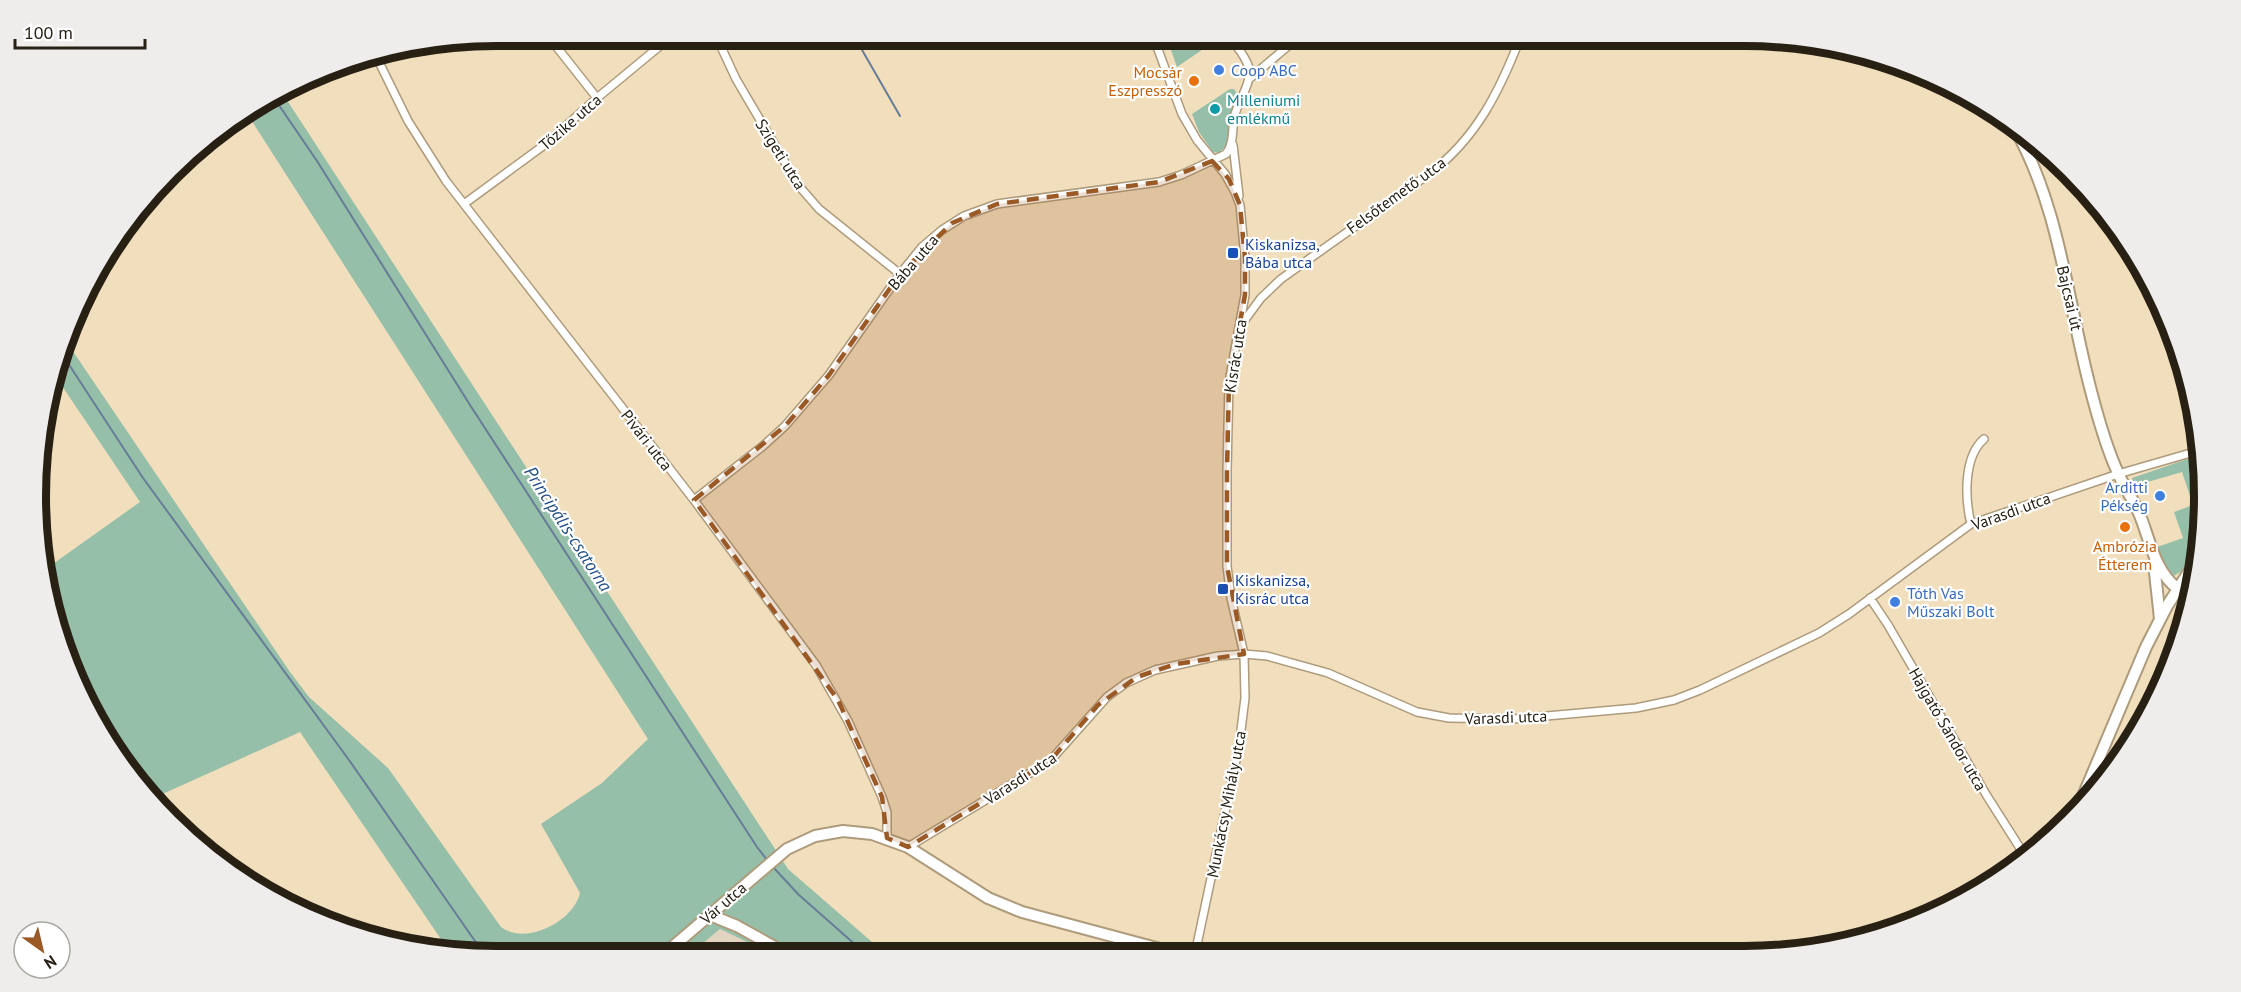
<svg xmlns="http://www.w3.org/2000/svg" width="2241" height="992" font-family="'PT Sans',sans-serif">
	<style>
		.commercial { fill: #e3d4c1 }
		.green { fill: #95bfa9 }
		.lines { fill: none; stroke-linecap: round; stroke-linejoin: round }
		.stream { stroke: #677c96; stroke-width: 2 }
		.street-casing { stroke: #ae9b7c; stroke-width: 10 }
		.secondary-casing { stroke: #ae9b7c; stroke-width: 14 }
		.street { stroke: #fff; stroke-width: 7 }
		.secondary { stroke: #fff; stroke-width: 10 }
		.marked { fill: #9a5925; fill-opacity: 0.2; stroke: #9a5925; stroke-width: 4.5; stroke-dasharray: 12 8; stroke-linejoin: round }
		.shop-dot { fill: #3f7fe0; stroke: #fff; stroke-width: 2 }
		.food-dot { fill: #e8710a; stroke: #fff; stroke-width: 2 }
		.culture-dot { fill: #0f9aa8; stroke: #fff; stroke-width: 2 }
		.transit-dot { fill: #1a4fb4; stroke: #fff; stroke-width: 2 }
		.labels { text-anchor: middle; stroke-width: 4.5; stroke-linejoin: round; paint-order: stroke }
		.shop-label { font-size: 16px; fill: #366cbe; stroke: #fff; text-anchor: start }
		.food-label { font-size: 16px; fill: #c56008; stroke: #fff; text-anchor: end }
		.culture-label { font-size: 16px; fill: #0d838f; stroke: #fff; text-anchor: start }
		.street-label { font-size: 16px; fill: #272013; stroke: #fff }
		.transit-label { font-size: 16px; fill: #164399; stroke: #fff; text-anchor: start }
		.water-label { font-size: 18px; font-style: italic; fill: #235187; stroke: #fff }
		.rim { fill: none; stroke: #272013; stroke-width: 8 }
	</style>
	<rect width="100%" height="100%" fill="#f1debd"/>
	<!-- commercial -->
	<path class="commercial" d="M720 929 774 955H689Z"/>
	<!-- green -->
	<path class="green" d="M1166 36H1221V37L1177 67Z
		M1230 89H1234L1237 94 1232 110 1226 146 1219 153 1213 152 1199 132 1192 114Z
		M281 91 788 869 887 955H774L720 929 689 955 496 956 447 948 300 732 156 797 97 726 45 585 43 571 140 502 56 377 68 344 290 672 309 697 388 768 501 927C526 946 574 921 580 893L541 824 602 783 648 739 246 112 266 97Z
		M2202 454 2204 466 2201 542 2185 569 2172 577 2160 561 2157 547 2183 538 2174 512 2193 505 2182 472 2134 486 2132 478Z"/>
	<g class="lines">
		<!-- stream -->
		<path class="stream" d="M854 36 900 116
			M272 95 317 161 470 405 757 847 767 860
			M64 357 143 478 349 760 484 954
			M773 867 799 895 867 955"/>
		<!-- street casing -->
		<g class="street-casing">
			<path id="street" d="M548 36 597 98
				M716 36 736 79 799 186 819 209 900 274
				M1153 36 1182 114 1197 140 1225 174 1235 192 1240 205 1245 258V295L1229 382 1227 471V566L1231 598 1244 654 1245 698 1239 746 1195 954
				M376 56 408 121 446 181 694 500 816 665 848 721 882 797 887 812V838
				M1249 79 1300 36
				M1233 145 1239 196
				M464 204 547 143 597 98 672 36
				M1241 325 1261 298 1281 279 1429 174C1477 138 1500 90 1521 36
				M694 500 763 446 785 426 829 375 900 274 922 247 942 230 964 216 997 204 1159 182 1181 175 1226 154C1234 144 1232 130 1234 118 1237 102 1252 84 1249 68 1246 56 1236 46 1229 36
				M1971 524C1965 499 1963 457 1984 439
				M1870 598 1888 625 1987 796 2027 859
				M908 847 1050 761 1107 697 1126 683 1155 670 1218 656 1244 654 1267 656 1328 673 1417 712 1449 718 1513 719 1636 708 1674 700 1700 690 1819 633 1849 614 1971 524 2118 474 2201 450"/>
		</g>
		<!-- secondary casing -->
		<g class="secondary-casing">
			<path id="secondary" d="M2013 125C2060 206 2067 301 2091 391 2098 418 2106 447 2118 473 2124 487 2133 499 2139 513 2150 539 2154 571 2178 589
				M2154 563 2160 619
				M2078 808 2146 647 2167 606 2201 553
				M710 915 737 926 789 955
				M663 955 787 849 815 836 843 831 872 834 908 847 988 898 1022 912 1179 954"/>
		</g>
		<!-- street -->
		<use href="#street" class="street"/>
		<!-- secondary -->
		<use href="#secondary" class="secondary"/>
	</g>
	<!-- marked area -->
	<path class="marked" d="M1212 161 1229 179 1240 205 1245 258V295L1229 382 1227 471V566L1244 654 1176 664 1137 677 1098 705 1050 761 908 847 887 838 882 797 838 700 694 500 785 426 829 375 900 274 952 223 997 204 1159 182Z"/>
	<!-- markers -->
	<g class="shop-dot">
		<circle cx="1219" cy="70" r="6"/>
		<circle cx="2160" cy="496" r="6"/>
		<circle cx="1895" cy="602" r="6"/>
	</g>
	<g class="food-dot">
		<circle cx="1194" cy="81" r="6"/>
		<circle cx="2125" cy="527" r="6"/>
	</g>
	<circle class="culture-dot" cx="1215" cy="109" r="6"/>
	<g class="transit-dot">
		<rect x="1227" y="247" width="12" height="12" rx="3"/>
		<rect x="1217" y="583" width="12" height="12" rx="3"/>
	</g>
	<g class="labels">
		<!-- shop labels -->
		<g class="shop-label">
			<text x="1231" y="76">Coop ABC</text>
			<text x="2148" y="493" text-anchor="end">Arditti<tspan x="2148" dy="18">Pékség</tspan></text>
			<text x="1907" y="599">Tóth Vas<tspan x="1907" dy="18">Műszaki Bolt</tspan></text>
		</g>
		<!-- food labels -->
		<g class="food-label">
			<text x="1182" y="78">Mocsár<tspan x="1182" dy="18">Eszpresszó</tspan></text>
			<text x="2125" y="552" text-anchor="middle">Ambrózia<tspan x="2125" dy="18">Étterem</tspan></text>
		</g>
		<!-- culture labels -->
		<g class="culture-label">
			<text x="1227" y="106">Milleniumi<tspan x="1227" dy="18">emlékmű</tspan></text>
		</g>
		<!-- street labels -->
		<g class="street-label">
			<text transform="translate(570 122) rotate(-41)" y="6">Tőzike utca</text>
			<text transform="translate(781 154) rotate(58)" y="6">Szigeti utca</text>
			<text transform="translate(1396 195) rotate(-36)" y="6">Felsőtemető utca</text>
			<text transform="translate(913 262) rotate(-49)" y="6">Bába utca</text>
			<text transform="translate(2070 298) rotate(77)" y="6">Bajcsai út</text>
			<text transform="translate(1235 356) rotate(-81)" y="6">Kisrác utca</text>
			<text transform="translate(647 440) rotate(52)" y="6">Pivári utca</text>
			<text transform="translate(2011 511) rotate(-20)" y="6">Varasdi utca</text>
			<text transform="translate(1506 717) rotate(-2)" y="6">Varasdi utca</text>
			<text transform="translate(1948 729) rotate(60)" y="6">Hajgató Sándor utca</text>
			<text transform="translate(1020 778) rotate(-33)" y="6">Varasdi utca</text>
			<text transform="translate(1226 804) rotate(-79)" y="6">Munkácsy Mihály utca</text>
			<text transform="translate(723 903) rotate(-41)" y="6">Vár utca</text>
		</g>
		<!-- transit labels -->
		<g class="transit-label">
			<text x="1245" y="250">Kiskanizsa,<tspan x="1245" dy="18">Bába utca</tspan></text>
			<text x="1235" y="586">Kiskanizsa,<tspan x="1235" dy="18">Kisrác utca</tspan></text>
		</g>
		<!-- water labels -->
		<g class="water-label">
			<text transform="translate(568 529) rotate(57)" y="6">Principális-csatorna</text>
		</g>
	</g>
	<!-- crop -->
	<path d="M0 0H2241V992H0ZM496 46H1744A450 450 0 0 1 2194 496V496A450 450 0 0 1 1744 946H496A450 450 0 0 1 46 496V496A450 450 0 0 1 496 46Z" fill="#eeedec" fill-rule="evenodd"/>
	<path class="rim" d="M496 46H1744A450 450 0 0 1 2194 496V496A450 450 0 0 1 1744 946H496A450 450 0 0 1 46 496V496A450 450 0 0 1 496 46Z"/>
	<!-- north arrow -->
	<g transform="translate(42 950) rotate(146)"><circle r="28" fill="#ffffff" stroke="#a9a6a1" stroke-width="1.5"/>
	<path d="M0-4.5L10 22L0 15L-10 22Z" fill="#9a5925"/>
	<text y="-9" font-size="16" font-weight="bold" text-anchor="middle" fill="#272013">N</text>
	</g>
	<!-- scale -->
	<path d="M15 39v9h130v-9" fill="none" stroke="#272013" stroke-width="3"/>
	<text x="24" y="39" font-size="18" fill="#272013" stroke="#ffffff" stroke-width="4.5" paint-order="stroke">100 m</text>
</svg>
